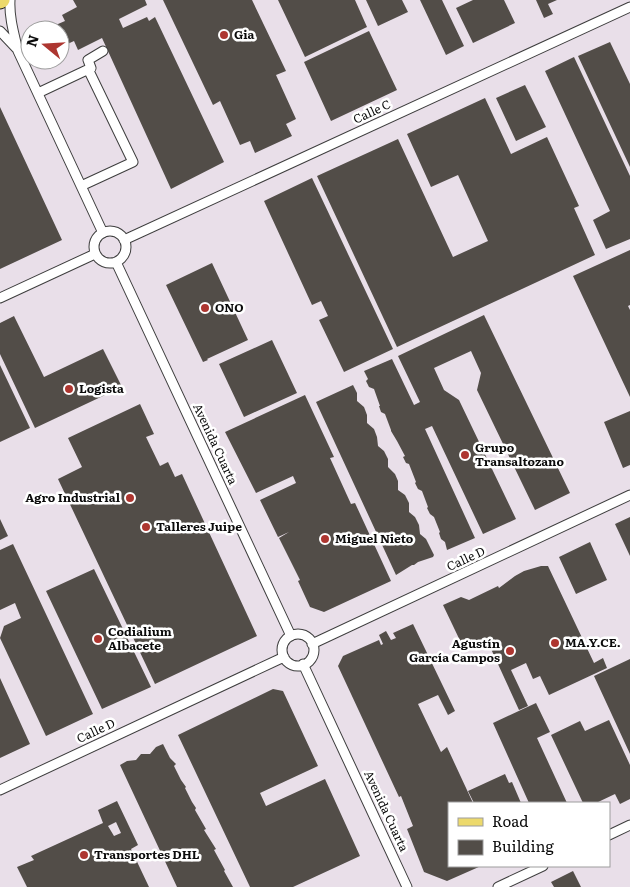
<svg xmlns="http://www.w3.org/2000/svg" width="630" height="887" font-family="Literata,serif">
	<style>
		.industrial { fill: #e9dfe9; fill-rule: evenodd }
		.building { fill: #524d48; fill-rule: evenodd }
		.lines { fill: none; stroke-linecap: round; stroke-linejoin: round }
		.minor-casing { stroke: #3e3e3e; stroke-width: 11 }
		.primary-casing { stroke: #1c1c1c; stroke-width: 17 }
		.minor { stroke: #fff; stroke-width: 9 }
		.primary { stroke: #ecd96c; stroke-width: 15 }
		.poi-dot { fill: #ad3630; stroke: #fff; stroke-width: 2 }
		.labels { text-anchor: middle; stroke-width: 5; stroke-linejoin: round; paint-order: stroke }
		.poi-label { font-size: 12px; font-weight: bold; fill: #0b0b0b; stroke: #fff; text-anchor: start }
		.street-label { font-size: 12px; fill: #0b0b0b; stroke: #fff }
	</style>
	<rect width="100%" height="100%" fill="#fdfbea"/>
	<!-- industrial -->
	<path class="industrial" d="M0 0H630V887H0ZM30 30H60V60H30ZM449 803H609V866H449Z"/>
	<!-- building -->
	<path class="building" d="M73 0H145L147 5 119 19 123 28 147 17 149 21 155 17 224 162 171 189 102 38 78 50 74 41 61 47 60 30H53L51 27 65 21 62 15 77 7Z
		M163 0H252L286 71 276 75 296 119 286 124 292 136 255 153 250 141 240 145 220 101 213 105Z
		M278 0H355L367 27 305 57Z
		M366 0H402L408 12 378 26Z
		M420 0H442L464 46 446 55Z
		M473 0H504L515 23 473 43 456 8Z
		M536 0H557L548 4 553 14 544 18Z
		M369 31 397 90 331 121 304 62Z
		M610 42 630 84V167L578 56Z
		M574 57 630 176V239L606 249 593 220 610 211 545 71Z
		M525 85 546 127 516 141 496 98Z
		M485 98 511 154 547 137 579 206 574 208 595 255 397 347 317 176 398 139 453 257 488 241 458 175 431 187 407 134Z
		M0 107 62 240 0 269Z
		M312 178 393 349 344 372 319 320 328 316 321 301 312 305 264 201Z
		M630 250V305L628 306 630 310V397L573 276Z
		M212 263 248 340 207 359 208 360 203 362 166 285Z
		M484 315 570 493 535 510 477 390 481 373 471 351 434 368 444 390 459 400 516 519 483 534 432 426 425 429 475 538 447 550 445 542 441 539 439 533 440 532 434 517 430 514 427 508 428 507 422 491 418 489 415 483 416 482 409 464 406 463 403 457 405 456 397 441 391 431V430L385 414 381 412 379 406H380L374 389 369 387 366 381 368 379 364 371 392 359 414 405 420 402 398 356Z
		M14 316 44 377 103 349 122 387 35 428 0 354V323Z
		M272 340 297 393 244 417 219 364Z
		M0 365 30 428 0 442Z
		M353 385 357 393V401L364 407 367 415V423L374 429 377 437 378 446 384 451 388 459V467L395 474 398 481V490L405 495 409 503V512L415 517 419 525 420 534 426 539 434 555 433 557 418 562 414 565H412L396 575 316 402Z
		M305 395 334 457 330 458 351 504 355 503 391 581 324 612 310 607 298 581 300 580 279 538 289 532 278 537 260 500 296 483 293 476 256 493 225 432Z
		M140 404 154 434 146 437 160 466 168 462 175 477 182 474 257 636 155 684 58 479 82 467 68 438Z
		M630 411V465L623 468 604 422Z
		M630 517V556L615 524Z
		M0 519 8 536 0 540Z
		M590 542 607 580 576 594 559 557Z
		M13 544 93 714 46 736 0 638 4 626 21 618 15 603 0 610V550Z
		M541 566H548L594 663 603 658 607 668 549 695 540 676 533 679 526 663 511 670 528 706 519 710 486 638 464 649 443 605 461 597 469 600 498 586 499 588 515 576 524 571Z
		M94 569 151 687 102 709 46 591Z
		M413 624 455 711 448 715 438 695 418 704 441 752 447 747 473 803H449V866H481L447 881 424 872 407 829 413 826 401 796 399 797 338 666 343 656 379 640 381 645 383 644 379 635 386 631 391 640 396 638 393 633Z
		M630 659V754L594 676Z
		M0 678 30 744 0 758Z
		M273 689 283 691 318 766 260 793 266 806 325 779 360 856 293 887H250L178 735Z
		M536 703 550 732 537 738 567 803H529L493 723Z
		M609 720 630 765V799L620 804 615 794 596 803H583L551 735 580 721 585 731Z
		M163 744 170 758 176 764 174 766 181 780 186 787 185 788 192 802 196 808 195 810 206 829 204 830 216 849 214 850 225 870 224 871 233 887H177L120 765 127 761 136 760 141 754H150L156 747Z
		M505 774 509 783 512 782 521 803H474L468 791Z
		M117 801 138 845 131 849 149 887H27L17 867 34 860 31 856 103 823 98 810ZM116 822 121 833 114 836 108 826Z
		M573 871 581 887H554L551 882Z"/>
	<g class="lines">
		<!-- minor casing -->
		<g class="minor-casing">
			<path id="minor" d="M10 0C9 17 14 34 18 51L103 233
				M0 31 17 49
				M38 93 91 68 88 60 103 51
				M81 186 133 162 88 69
				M94 247a16 16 0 1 1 32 0a16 16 0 1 1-32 0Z
				M124 240 630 7
				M116 262 291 636
				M0 298 95 254
				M282 650a16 16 0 1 1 32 0a16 16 0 1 1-32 0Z
				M312 644 630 495
				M303 664 407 887
				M0 790 284 657
				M609 835 630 825
				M498 887 543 866"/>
		</g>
		<!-- primary casing -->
		<g class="primary-casing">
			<path id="primary" d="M0 1 2 0"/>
		</g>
		<!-- minor -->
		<use href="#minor" class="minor"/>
		<!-- primary -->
		<use href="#primary" class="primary"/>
	</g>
	<!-- markers -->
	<g class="poi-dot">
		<circle cx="224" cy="35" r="5"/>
		<circle cx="205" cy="308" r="5"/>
		<circle cx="69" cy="389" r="5"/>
		<circle cx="465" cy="455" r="5"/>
		<circle cx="130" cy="498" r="5"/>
		<circle cx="146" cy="527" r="5"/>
		<circle cx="325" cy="539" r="5"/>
		<circle cx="98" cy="639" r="5"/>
		<circle cx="555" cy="643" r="5"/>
		<circle cx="510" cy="651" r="5"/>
		<circle cx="84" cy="855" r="5"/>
	</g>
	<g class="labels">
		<!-- poi labels -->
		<g class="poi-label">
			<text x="234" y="39">Gia</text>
			<text x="215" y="312">ONO</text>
			<text x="79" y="393">Logista</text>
			<text x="475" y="452">Grupo<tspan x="475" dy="14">Transaltozano</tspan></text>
			<text x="120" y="502" text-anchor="end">Agro Industrial</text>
			<text x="156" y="531">Talleres Juipe</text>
			<text x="335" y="543">Miguel Nieto</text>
			<text x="108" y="636">Codialium<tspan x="108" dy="14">Albacete</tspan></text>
			<text x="565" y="647">MA.Y.CE.</text>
			<text x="500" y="648" text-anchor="end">Agustín<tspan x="500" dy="14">García Campos</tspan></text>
			<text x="94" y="859">Transportes DHL</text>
		</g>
		<!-- street labels -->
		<g class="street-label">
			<text transform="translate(372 112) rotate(-25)" y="4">Calle C</text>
			<text transform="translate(215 444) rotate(65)" y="4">Avenida Cuarta</text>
			<text transform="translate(466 559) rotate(-25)" y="4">Calle D</text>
			<text transform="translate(96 731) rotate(-25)" y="4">Calle D</text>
			<text transform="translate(386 811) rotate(65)" y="4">Avenida Cuarta</text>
		</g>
	</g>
	<!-- legend -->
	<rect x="448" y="802" width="162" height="65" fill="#ffffff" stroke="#9d9d9d"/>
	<rect x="458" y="818" width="25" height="8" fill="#ecd96c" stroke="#9d9d9d"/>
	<text x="492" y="827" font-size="15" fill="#0b0b0b">Road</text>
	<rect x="458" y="840" width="25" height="15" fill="#524d48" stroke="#9d9d9d"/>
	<text x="492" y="852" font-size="15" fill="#0b0b0b">Building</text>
	<!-- north arrow -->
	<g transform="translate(45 45) rotate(288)"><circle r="24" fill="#ffffff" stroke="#9d9d9d"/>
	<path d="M0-4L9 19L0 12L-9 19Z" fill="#ad3630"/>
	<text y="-8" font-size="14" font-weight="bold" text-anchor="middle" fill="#0b0b0b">N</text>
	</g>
</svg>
